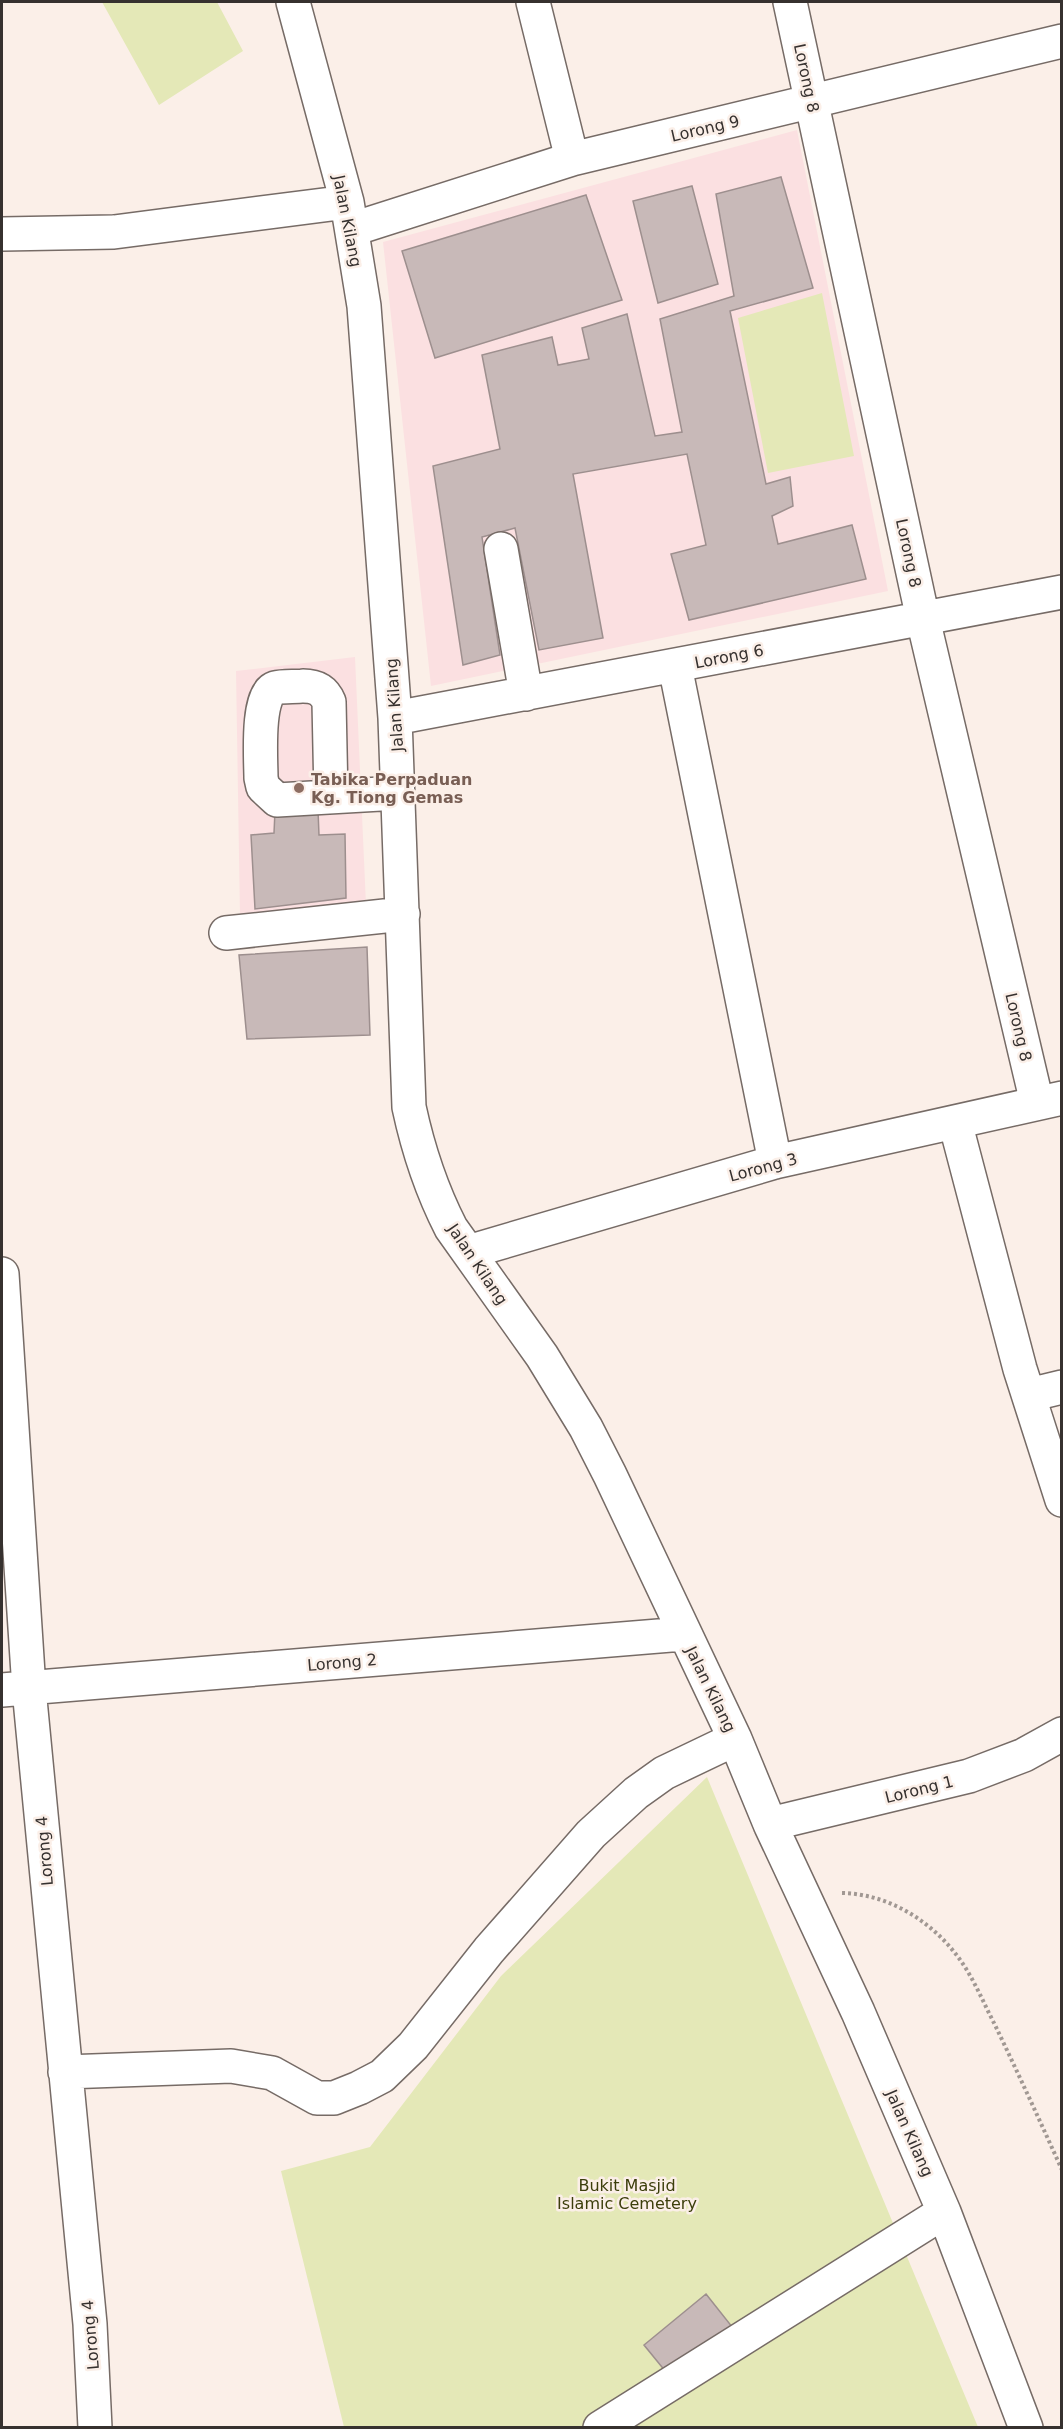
<svg xmlns="http://www.w3.org/2000/svg" width="1063" height="2429" font-family="'DejaVu Sans',sans-serif">
	<style>
		.education { fill: #fbe0e1 }
		.green { fill: #e4e8b7 }
		.building { fill: #c8b9b8; stroke: #9d8f8e; stroke-width: 1.5 }
		.lines { fill: none; stroke-linecap: round; stroke-linejoin: round }
		.minor-casing { stroke: #766b66; stroke-width: 36 }
		.path { stroke: #a19893; stroke-width: 4; stroke-dasharray: 3 3; stroke-linecap: butt }
		.minor { stroke: #fff; stroke-width: 33 }
		.education-dot { fill: #8d6e63; stroke: #fbefe8; stroke-width: 2 }
		.labels { text-anchor: middle; stroke-width: 5; stroke-linejoin: round; paint-order: stroke }
		.street-label { font-size: 16px; fill: #36312f; stroke: #fbefe8 }
		.education-label { font-size: 16px; font-weight: bold; fill: #785e54; stroke: #fbefe8; text-anchor: start }
		.park-label { font-size: 16px; fill: #3c3e0b; stroke: #fbefe8 }
	</style>
	<rect width="100%" height="100%" fill="#fbefe8"/>
	<!-- education -->
	<path class="education" d="M797 130 888 591 431 686 383 242Z
		M355 657 366 905 240 916 236 671Z"/>
	<!-- green -->
	<path class="green" d="M102 2H217L243 51 159 105Z
		M822 293 854 456 768 473 738 318Z
		M707 1777 978 2427H344L281 2171 370 2147 501 1976Z"/>
	<!-- building -->
	<path class="building" d="M781 177 813 288 730 311 766 484 790 477 793 506 772 516 778 544 852 525 866 579 689 620 671 554 706 545 687 454 573 474 603 638 539 650 515 528 482 537 500 655 463 665 433 466 500 449 482 355 552 337 558 365 589 359 582 328 627 314 655 436 682 432 660 319 734 296 716 194Z
		M692 186 718 284 658 303 633 201Z
		M586 195 622 300 435 358 402 251Z
		M318 810 319 835 345 834 346 898 255 909 251 835 274 833 275 811Z
		M367 947 370 1035 247 1039 239 955Z
		M706 2294 733 2328 666 2372 644 2345Z"/>
	<g class="lines">
		<!-- minor casing -->
		<g class="minor-casing">
			<path id="minor" d="M293 2 347 202 364 306 395 718 409 1107C418 1149 431 1189 451 1228L542 1356 586 1428 610 1475 735 1739 770 1824 858 2012 944 2212 1026 2428
				M533 2 572 159
				M790 2 923 619 1037 1103
				M353 229 572 159 1062 41
				M2 234 114 232 347 202
				M501 549 526 694
				M675 666 775 1162
				M395 718 1062 592
				M331 797 329 702C324 690 316 686 303 686 295 687 283 686 275 688 256 694 261 761 261 778L263 787 277 800 398 793
				M226 933 403 914
				M955 1122 1020 1369 1062 1500
				M468 1252 775 1162 1062 1098
				M2 1274 29 1689 90 2324 95 2428
				M1029 1395 1062 1387
				M2 1690 683 1634
				M770 1824 969 1776 1024 1755 1062 1734
				M65 2072 231 2066 272 2073 317 2098H334L359 2088 382 2076 413 2046 489 1950 591 1834 636 1793 664 1773 735 1739
				M600 2428 944 2212"/>
		</g>
		<!-- path -->
		<path class="path" d="M842 1893C887 1894 928 1919 955 1953 972 1974 983 2002 995 2025 1018 2073 1040 2121 1062 2170"/>
		<!-- minor -->
		<use href="#minor" class="minor"/>
	</g>
	<!-- markers -->
	<circle class="education-dot" cx="299" cy="788" r="6"/>
	<g class="labels">
		<!-- street labels -->
		<g class="street-label">
			<text transform="translate(807 78) rotate(78)" y="6">Lorong 8</text>
			<text transform="translate(705 128) rotate(-13)" y="6">Lorong 9</text>
			<text transform="translate(348 221) rotate(79)" y="6">Jalan Kilang</text>
			<text transform="translate(909 553) rotate(78)" y="6">Lorong 8</text>
			<text transform="translate(729 656) rotate(-11)" y="6">Lorong 6</text>
			<text transform="translate(394 705) rotate(-94)" y="6">Jalan Kilang</text>
			<text transform="translate(1019 1027) rotate(77)" y="6">Lorong 8</text>
			<text transform="translate(763 1167) rotate(-15)" y="6">Lorong 3</text>
			<text transform="translate(478 1264) rotate(56)" y="6">Jalan Kilang</text>
			<text transform="translate(342 1662) rotate(-5)" y="6">Lorong 2</text>
			<text transform="translate(711 1689) rotate(64)" y="6">Jalan Kilang</text>
			<text transform="translate(919 1789) rotate(-14)" y="6">Lorong 1</text>
			<text transform="translate(44 1851) rotate(-95)" y="6">Lorong 4</text>
			<text transform="translate(910 2133) rotate(66)" y="6">Jalan Kilang</text>
			<text transform="translate(90 2335) rotate(-95)" y="6">Lorong 4</text>
		</g>
		<!-- education labels -->
		<g class="education-label">
			<text x="311" y="785">Tabika Perpaduan<tspan x="311" dy="18">Kg. Tiong Gemas</tspan></text>
		</g>
		<!-- park labels -->
		<g class="park-label">
			<text x="627" y="2191">Bukit Masjid<tspan x="627" dy="18">Islamic Cemetery</tspan></text>
		</g>
	</g>
	<!-- border -->
	<rect width="1063" height="2429" fill="none" stroke="#36312f" stroke-width="6"/>
</svg>
